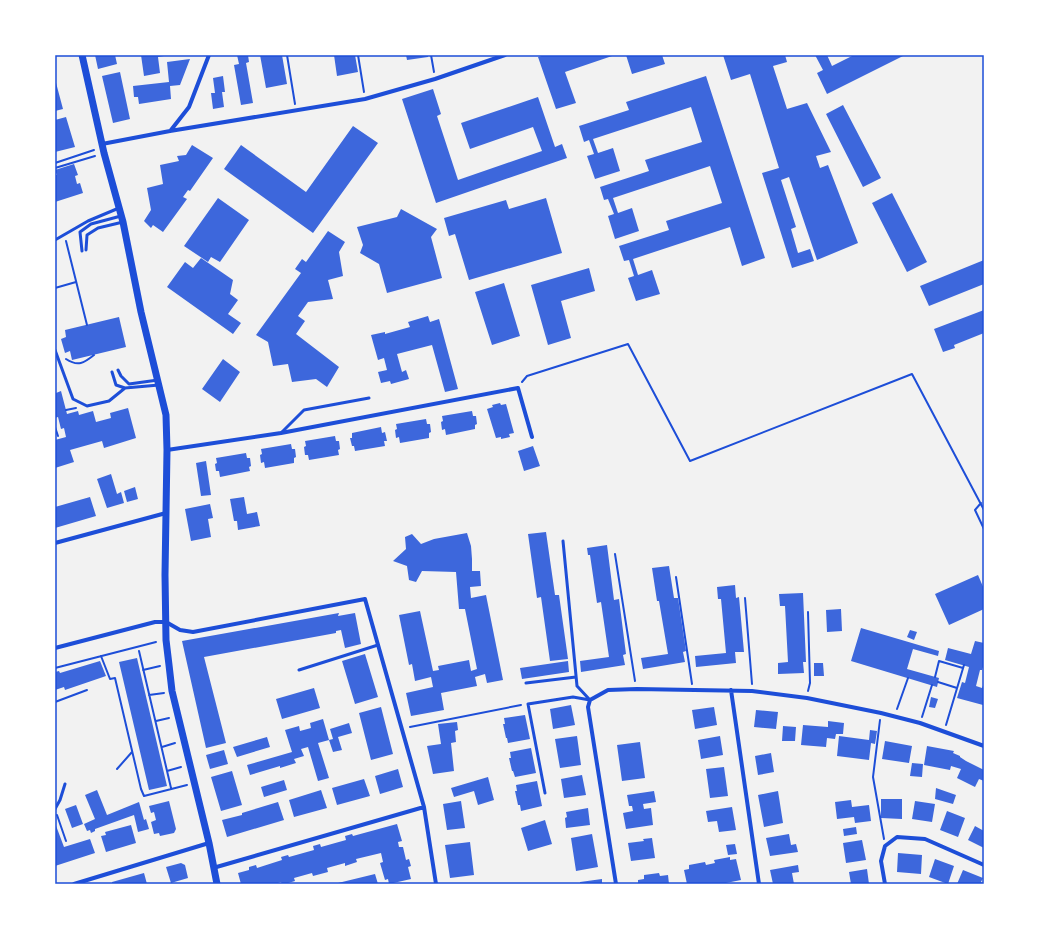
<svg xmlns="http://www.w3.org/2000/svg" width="1039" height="939" font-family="Lato,sans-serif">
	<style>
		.building { fill: #3d67dc }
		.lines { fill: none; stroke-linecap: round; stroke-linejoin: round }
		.path { stroke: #1d4ed8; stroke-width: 2 }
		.service { stroke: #1d4ed8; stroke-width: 3 }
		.minor { stroke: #1d4ed8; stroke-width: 4 }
		.tertiary { stroke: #1d4ed8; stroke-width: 7 }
		.neatline { fill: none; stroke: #1d4ed8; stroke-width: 1.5 }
	</style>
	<rect width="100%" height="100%" fill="#f2f2f2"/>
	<!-- building -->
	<path class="building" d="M95 55H115L117 64 98 69Z
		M141 55H164V56L158 57 160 73 144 76Z
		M237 55H248L249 62 246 63 253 103 241 105 234 65 239 64Z
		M260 55H282L287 84 266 88Z
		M334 55H355L358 72 337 76Z
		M406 55H428V57L407 60Z
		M545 55H615L565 72 576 103 556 109 538 57Z
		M626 55H662L665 64 632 74Z
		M723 55H785L787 62 773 66 787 109 807 103 831 152 816 156 820 168 828 165 858 243 817 260 789 177 781 180 796 227 791 229 798 253 810 249 814 261 792 268 762 173 779 168 750 74 731 80Z
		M815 55H827L832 66 854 55H905L827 94 817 73 823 70Z
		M190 59 180 85 170 86 171 99 139 104 138 97H134L133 86 169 82 167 62Z
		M120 72 130 119 113 123 102 76Z
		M223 76 225 92H222L224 107 213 109 211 93H215L213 78Z
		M706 76 765 258 742 266 730 227 633 259 638 275 652 270 660 294 636 301 628 278 634 276 629 260 624 261 619 246 669 230 666 221 722 203 710 166 613 198 618 213 632 208 639 231 615 239 608 216 614 214 608 199 604 200 600 187 649 171 645 160 702 142 691 107 593 139 598 153 613 148 620 171 595 179 587 156 594 154 589 140 584 142 579 126 629 110 626 102Z
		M55 79 63 109 55 111Z
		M433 89 441 114 437 116 458 180 542 151 533 127 470 149 461 123 538 97 555 147 562 144 567 158 436 203 402 99Z
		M843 105 881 178 863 187 826 114Z
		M66 117 75 147 55 152V120Z
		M353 126 378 143 313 233 224 169 241 145 306 192Z
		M192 145 213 158 190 191 188 190 183 197 187 199 163 232 153 225 151 228 144 221 151 210 147 188 163 184 160 165 179 161 177 156 186 155Z
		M74 164 78 175 75 176 77 184 80 183 83 193 55 202V175H57L55 170Z
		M892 193 927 262 907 272 872 203Z
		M218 198 249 220 220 262 211 257 208 262 184 246Z
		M546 198 562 253 469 280 455 234 449 236 444 218 506 200 509 209Z
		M401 209 437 229 431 237 442 278 387 293 379 264 360 253 363 245 357 227 397 217Z
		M328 231 345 242 339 252 343 276 328 280 333 299 308 302 298 316 305 321 296 334 339 367 327 387 316 379 292 382 288 364 273 366 268 342 256 335 301 273 295 269 302 259 306 262Z
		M201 258 233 280 230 294 238 300 228 314 241 323 233 334 167 287 185 262 193 268Z
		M984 260V284L929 306 920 286Z
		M589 268 595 291 561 301 571 338 548 345 531 285Z
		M504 283 520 336 492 345 475 292Z
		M984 310V333L954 345 955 348 943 352 934 329Z
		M428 316 430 322 439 319 458 389 445 392 432 345 397 354 402 372 406 370 409 379 391 384 390 381 381 383 378 372 387 370 384 358 378 360 371 335 385 332V334L410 327 408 322Z
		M119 317 126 347 72 360 70 351 65 353 61 339 66 337 65 330Z
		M223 359 240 372 220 402 202 389Z
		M55 389 56 393 61 391 67 414 78 411 79 415 93 411 96 422 111 418 110 413 128 408 136 438 104 448 102 441 70 450 74 462 55 468V440L66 437 64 428 61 429 58 417 55 418Z
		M500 403 501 405 506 404 514 433 509 434 510 437 501 439V437L496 438 487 409 493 407 492 405Z
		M472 411 473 416H476L477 424 475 425V429L446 435 445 429 442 430 441 422 443 421 442 416Z
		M426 419 427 424H430L431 432 429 433V438L400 443 399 437 396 438 395 430 397 429 396 424Z
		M381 427 382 433 385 432 387 441H384L385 446 355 451 354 446H352L350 438H352V433Z
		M335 436 336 441H339L340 449 338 450 339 455 309 460 308 455H305L304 447 306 446 305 441Z
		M291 444 292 449H295L296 457 294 458V463L265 468 264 462 261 463 260 455 262 454 261 449Z
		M533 446 540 466 524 471 518 451Z
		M246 453 247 458H250L251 466 249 467 250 471 220 477 219 471H216L215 464 217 463 216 458Z
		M206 461 211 495 201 496 196 463Z
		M111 474 117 494 121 492 124 503 107 508 97 479Z
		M135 487 138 499 127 502 124 491Z
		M90 497 96 516 55 528V507Z
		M244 497 247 514 257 512 260 526 238 530 237 521H234L230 499Z
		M210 504 213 518 208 519 211 537 191 541 185 509Z
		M546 532 555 595H559L568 659 550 661 541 597 537 598 528 534Z
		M467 533 471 546 472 559V571H480L481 586 470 587 471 598 486 595 503 680 487 683 485 674 475 677 477 686 441 693 444 710 411 716 406 693 433 687 431 677 415 681 412 664 409 665 399 615 420 611 433 671 439 670 438 666 469 660 471 671 477 669 465 609H459L456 572 422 571 416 582 409 580 407 566 393 561 406 549 405 537 412 534 421 544 434 539Z
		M607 545 614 600 619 599 626 654 623 655 625 665 581 672 580 661 609 657 601 602 597 603 590 555H588L587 548Z
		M669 566 674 598H678L686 651 683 652 685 662 643 669 641 658 668 654 659 601H657L652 568Z
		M978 575 984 589V609L949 625 935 594Z
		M735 585 736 598 739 597 744 652H735L736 663 696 667 695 656 726 653 721 599H718L717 587Z
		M803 593 806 662H803L804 673 778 674V663L788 662 785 606H780L779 594Z
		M841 609 842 631 827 632 826 610Z
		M339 613 338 616 355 613 361 644 345 648 341 630 336 631V633L204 657 226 743 206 748 182 641Z
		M861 628 939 651 938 656 913 649 907 669 939 678 937 687 851 661Z
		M910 630 917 632 914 640 907 637Z
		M975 641 984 643V664L982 670H980L976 686 982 688 984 683V700L983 705 957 698 962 682 965 683 969 667 945 660 948 648 971 654Z
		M365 654 378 697 355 704 342 661Z
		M137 658 167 786 149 790 119 662Z
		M100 661 106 676 65 690 64 687 55 690V672L59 671 60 673Z
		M568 661 569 672 522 679 520 668Z
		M814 663H823L824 676H814Z
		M314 688 320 708 282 719 276 699Z
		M931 697 938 699 935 708 929 707Z
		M571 705 575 725 553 729 550 709Z
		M381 707 393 754 371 760 359 713Z
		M714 707 717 725 695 729 692 710Z
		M756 710 778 712 776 729 754 727Z
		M525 715 530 739 508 743 507 738H506L503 724H505L504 718Z
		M323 719 329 740 318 743 329 778 318 781 308 747 301 749 304 756 294 759 296 763 280 768V766L250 775 247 765 292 752 285 730 299 726 300 731 311 728 310 723Z
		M828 721 844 723 843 734H836L835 739 827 738 826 747 801 745 803 725 828 727Z
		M457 722 458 730 455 731 456 742 451 743 454 771 433 774 427 746 441 744 438 724Z
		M349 723 352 733 338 737 342 750 333 752 329 740 333 739 330 729Z
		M783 726 796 727 795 741H782Z
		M870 730 877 731 875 744 871 743 869 760 837 756 839 736 869 740Z
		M577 736 581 765 560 768 555 739Z
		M720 736 723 755 701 759 698 740Z
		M267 737 270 747 237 757 233 747Z
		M885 741 912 746 909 763 882 759Z
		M640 742 645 778 622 781 617 745Z
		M927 746 954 751 953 753 960 756V757L966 761 984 770V781L979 779 975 787 957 778 961 769 951 766 950 770 924 765Z
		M531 748 536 773 515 777 513 771H512L509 758H511L510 752Z
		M224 750 228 764 210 769 206 755Z
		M771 753 774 772 758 775 755 756Z
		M912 763 923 764 922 777 910 776Z
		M724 767 728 796 710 798 706 769Z
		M398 769 403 787 380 794 375 776Z
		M232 771 242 805 221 811 211 777Z
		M582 775 586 795 564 798 561 779Z
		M488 777 494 800 478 805 474 791 454 797 451 788Z
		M364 779 370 796 337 805 332 788Z
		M284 780 287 790 264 797 261 787Z
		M537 781 542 806 521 811 520 805H518L515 791H517L516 785Z
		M936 788 956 795 953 804 935 799Z
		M97 790 107 815 139 802 144 820 146 819 149 829 138 832 134 815 95 829V831L91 833 90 830 87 831 84 824 95 819 85 795Z
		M321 790 327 808 294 817 289 800Z
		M654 791 656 802 643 804 644 809 651 808 653 825 626 829 623 813 633 811 632 806H629L627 795Z
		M778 791 783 823 764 827 758 795Z
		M881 799H902V819L881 818Z
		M851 800 852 807 869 805 871 821 855 823 854 817 837 819 835 802Z
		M169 801 176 829 174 833 160 836 159 833 154 834 151 822 156 820 154 812 151 813 149 806Z
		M461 801 465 828 447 830 443 804Z
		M915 801 935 804 932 822 912 819Z
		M278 802 284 820 227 837 222 820 242 815V813Z
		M76 805 83 824 72 828 65 809Z
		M732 807 736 830 719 832 717 821 708 822 706 811Z
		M588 808 590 825 566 828 565 818 567 817 566 812Z
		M947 811 965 818 958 837 940 830Z
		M545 820 552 844 528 851 521 828Z
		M55 823 64 847 90 839 95 853 55 866Z
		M397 824 402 841 398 842 399 847H403L406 860 409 859 411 866 408 867 411 879 389 884 388 879 385 880 380 863 383 862 381 853 356 859 357 862 345 866V863L327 868 328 872 313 876 312 873 294 878 295 881 285 884H282L281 882 275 884H241L238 873 249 870V867L256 865 257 868 282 860 281 857 288 855 289 857 314 850 313 846 320 844 321 847 346 840 345 836 352 834 353 836Z
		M131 825 136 843 106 852 101 836 106 835 105 832Z
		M975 826 984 831V848L968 840Z
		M856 827 857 834 844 836 843 829Z
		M592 834 598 867 576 871 571 838Z
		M789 834 791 845 796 844 798 852 770 856 766 838Z
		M652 838 655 858 631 861 628 843 644 841 643 839Z
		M862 840 866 860 846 863 843 843Z
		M470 842 474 875 450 878 445 845Z
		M735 844 737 854 728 855 726 845Z
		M898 853 922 855 921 874 897 872Z
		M730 857V860L736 859 741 880 721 884H687L684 870 689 869V865L705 862 706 865 715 863 714 860Z
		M935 859 954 866 948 884 929 877Z
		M181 863 185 865 188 878 171 883 166 867Z
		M798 865 799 872 792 873 794 884H773L770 870Z
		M867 869 869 884H851L849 872Z
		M963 870 983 878 981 882 984 884H957Z
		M144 873 147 884H112V882Z
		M659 873 660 876 668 875 669 884H638V880L644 879V875Z
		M375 874 378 884H338V883Z
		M602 879V884H580V882Z"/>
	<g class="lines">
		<!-- path -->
		<path class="path" d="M287 55 295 104
			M358 55 364 92
			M431 55 434 72
			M55 163 94 150
			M55 168 95 156
			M66 241 87 325
			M55 288 76 282
			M66 359C78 367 84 363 94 355
			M522 382 527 376 628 344 690 461 912 374 984 510
			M66 410 76 408
			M55 427 58 436
			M981 503 975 510 984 529
			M615 554 635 681
			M676 577 692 684
			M745 598 752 684
			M808 612 810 683 808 691
			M139 651 171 788
			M101 656 110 679 115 678 141 789 144 796 187 785
			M55 668 156 642
			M143 670 160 666
			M935 677 939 661 963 668
			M938 682 957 688
			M149 695 164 693
			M55 702 87 690
			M897 709 908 678
			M922 717 932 685
			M880 720 873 777 884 839
			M156 721 169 718
			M946 725 964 665
			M410 727 521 705
			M162 747 175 743
			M117 769 132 752
			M167 771 181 767
			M57 815 66 841"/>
		<!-- service -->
		<path class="service" d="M55 240 88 221 119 208
			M86 250 87 235 98 228 123 222
			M82 251 80 232 91 224 121 216
			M55 350 73 399 87 406 109 401 125 388
			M118 370 121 376 129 384 158 380
			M112 372 116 385 125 388 159 385
			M281 433 304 410 369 398
			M563 541 577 686 590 700
			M299 670 378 645
			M526 683 576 677
			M545 793 528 704 573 697 590 700
			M55 809 60 800 65 784"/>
		<!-- minor -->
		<path class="minor" d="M171 130 189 107 209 55
			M102 144 170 131 365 99 435 79 505 55
			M167 450 281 433 518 388 532 437
			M55 543 166 513
			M55 648 155 622H166L180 630 193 632 365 599 424 807 436 884
			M731 690 759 884
			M213 868 424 807
			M74 884 209 843
			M616 884 588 707 590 700 608 690 637 689 752 691 807 698 881 713 920 723 984 746
			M885 884 881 861 885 846 897 837 925 839 984 865"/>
		<!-- tertiary -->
		<path class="tertiary" d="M82 55 104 153 123 222 141 312 166 415 167 450 165 575 166 640 169 665 172 691 209 843 217 884"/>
	</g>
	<!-- border -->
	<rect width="1039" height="939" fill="none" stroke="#ffffff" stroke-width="112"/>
	<rect x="56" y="56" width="927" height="827" class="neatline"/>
</svg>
